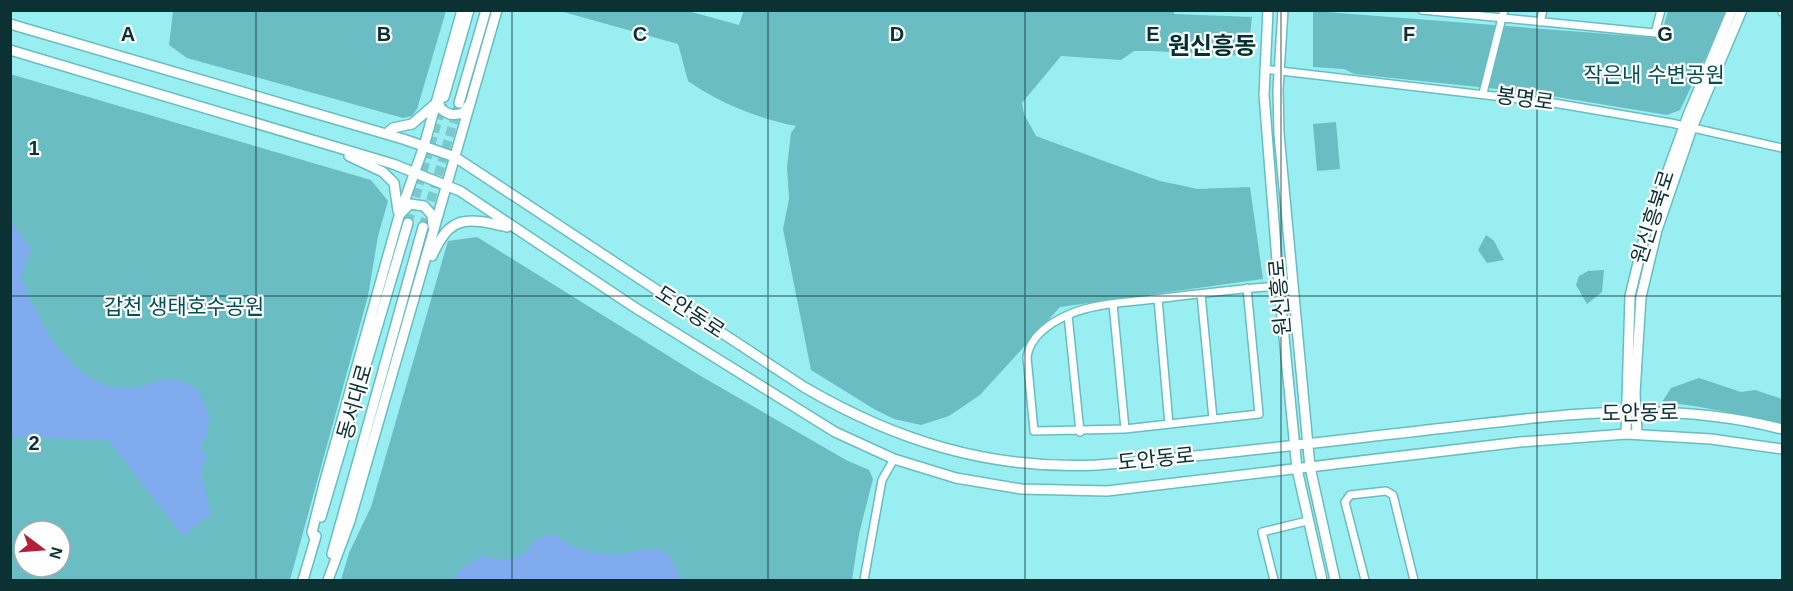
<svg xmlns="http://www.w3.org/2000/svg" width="1793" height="591" font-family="Arial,'Noto Sans KR',sans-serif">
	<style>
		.green { fill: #6abec3; fill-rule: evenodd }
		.water { fill: #81abef }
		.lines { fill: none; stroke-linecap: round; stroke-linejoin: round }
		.secondary-tunnel { stroke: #7dc8cc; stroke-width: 9; stroke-dasharray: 9 4.5; stroke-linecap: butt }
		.street-casing { stroke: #67bdc1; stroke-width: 10 }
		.secondary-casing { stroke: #67bdc1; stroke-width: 12 }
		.street { stroke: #fff; stroke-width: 7 }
		.secondary { stroke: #fff; stroke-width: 9 }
		.grid { fill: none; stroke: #0c3133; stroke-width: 1.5; stroke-opacity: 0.55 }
		.labels { text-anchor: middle; stroke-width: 4.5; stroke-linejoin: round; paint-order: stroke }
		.park-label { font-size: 21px; fill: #004f52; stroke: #fefefe }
		.street-label { font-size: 21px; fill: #0c3133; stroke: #fefefe }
		.quarter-label { font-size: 24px; font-weight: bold; fill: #003032; stroke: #fefefe }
		.grid-label { font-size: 20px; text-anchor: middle; font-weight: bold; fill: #0c3133; stroke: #fefefe; stroke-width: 4.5; stroke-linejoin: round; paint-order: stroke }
	</style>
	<rect width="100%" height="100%" fill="#99eef2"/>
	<!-- green -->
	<path class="green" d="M744 10H1174V14L1252 17 1248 56 1152 51H1134L1121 60 1061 56 1022 103 1024 114 1036 136 1112 164 1160 181 1198 189 1250 187 1263 279 1060 307 980 395 949 416 921 425 894 419 874 409 811 370 783 229 789 199 787 167 791 133 796 126C757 118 721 104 688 81L678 44 560 11H688L739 25Z
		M173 11V10L446 11 417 109 412 116 403 118 187 58 169 45Z
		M1313 11 1660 38 1668 11H1728L1680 110 1667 115 1527 92 1354 74 1344 69 1313 67Z
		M10 74 371 180 388 201 378 236 368 296 290 580H11ZM24 531H60V567H24Z
		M1336 122 1340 169 1317 171 1313 124Z
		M1486 235 1494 241 1504 260 1487 263 1478 250Z
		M477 237 699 375 846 460 869 470 873 479 859 534 852 580H341L349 553 371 507 448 241Z
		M1604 270 1602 292 1587 304 1576 285 1579 276 1588 271Z
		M1699 378 1741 392 1755 390 1782 399V424C1743 415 1703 406 1662 402L1671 388Z"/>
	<!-- water -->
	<path class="water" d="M10 220 31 249 21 278C41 324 71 391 131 388 145 387 158 379 172 379 180 379 190 386 198 389L209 415 207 437 203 439 202 449 207 456 201 472 211 514 183 536 108 440 11 437Z
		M555 535C575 549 586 553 611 554 646 556 665 530 681 580H453L459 571 480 556C492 558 507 562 519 556 537 546 530 536 555 535Z"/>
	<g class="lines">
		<!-- secondary-tunnel -->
		<path class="secondary-tunnel" d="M408 223 443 103
			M423 227 459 103"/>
		<!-- street casing -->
		<g class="street-casing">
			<path id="street" d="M1422 10 1655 33 1661 10
				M1782 10V12
				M1540 22 1543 10
				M1264 69 1554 103 1671 123 1782 148
				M1483 93 1504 10
				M1247 288 1259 414 1125 429 1034 431 1027 357C1030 336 1051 322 1070 314 1094 304 1121 303 1146 300 1190 295 1234 289 1279 286
				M1201 294 1213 419
				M1158 299 1169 424
				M1113 304 1125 429
				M1068 315 1080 432
				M864 580 882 480 894 459
				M1274 580 1262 532 1307 521
				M1365 580 1345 502 1350 495 1386 491 1393 495 1414 580"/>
		</g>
		<!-- secondary casing -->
		<g class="secondary-casing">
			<path id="secondary" d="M1268 10 1264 95 1279 286 1297 469 1322 580
				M1283 10 1278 90 1279 134 1310 467 1335 580
				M10 24 403 139 455 157 804 387C896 441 990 470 1097 465 1213 456 1329 441 1445 428 1560 415 1668 399 1782 429
				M10 50 393 164 460 191 634 307 835 432 894 459 956 478 1021 489 1107 491 1520 442 1626 434 1711 439 1782 449
				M438 97 440 108C448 115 453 116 463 113L468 106
				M444 97 469 10
				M459 103 486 10
				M386 134 393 128 412 124 434 105
				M349 156 383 172 394 183 398 211
				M400 214 410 204 424 206 432 215 433 226
				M432 256C450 215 466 217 507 227
				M1626 434 1630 296 1645 234 1688 115 1732 10
				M1637 434 1635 393 1641 297 1657 230 1692 128 1742 10
				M321 517 408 223
				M315 540 312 532 324 484 399 216 424 146 462 10
				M332 554 423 227
				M303 580 316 536
				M328 580 350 521 497 10"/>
		</g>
		<!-- street -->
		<use href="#street" class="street"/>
		<!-- secondary -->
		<use href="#secondary" class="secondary"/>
	</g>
	<!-- grid -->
	<path class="grid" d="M256 10V580M512 10V580M768 10V580M1025 10V580M1281 10V580M1537 10V580M10 296H1782"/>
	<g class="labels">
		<!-- park labels -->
		<g class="park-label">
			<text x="1654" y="82">작은내 수변공원</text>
			<text x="184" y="314">갑천 생태호수공원</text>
		</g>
		<!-- street labels -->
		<g class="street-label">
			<text transform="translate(1525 99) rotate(8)" y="7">봉명로</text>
			<text transform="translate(1653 217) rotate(-72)" y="7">원신흥북로</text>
			<text transform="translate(1280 297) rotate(-95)" y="7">원신흥로</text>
			<text transform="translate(690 312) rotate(33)" y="7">도안동로</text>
			<text transform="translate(355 402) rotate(-74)" y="7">동서대로</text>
			<text transform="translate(1640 413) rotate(-1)" y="7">도안동로</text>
			<text transform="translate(1156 459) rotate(-6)" y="7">도안동로</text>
		</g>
		<!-- quarter labels -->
		<g class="quarter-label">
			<text x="1212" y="54">원신흥동</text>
		</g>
	</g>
	<g class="grid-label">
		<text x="128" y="41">A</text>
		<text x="384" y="41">B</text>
		<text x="640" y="41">C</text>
		<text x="897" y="41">D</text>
		<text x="1153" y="41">E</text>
		<text x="1409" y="41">F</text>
		<text x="1665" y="41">G</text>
		<text x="34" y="155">1</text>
		<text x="34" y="450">2</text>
	</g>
	<!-- border -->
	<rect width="1793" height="591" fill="none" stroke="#0c3133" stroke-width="24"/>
	<!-- north arrow -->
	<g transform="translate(42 549) rotate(106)"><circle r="28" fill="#fefefe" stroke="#9dacad" stroke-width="1.5"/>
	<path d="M0-4.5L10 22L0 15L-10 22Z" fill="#b32136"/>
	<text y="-9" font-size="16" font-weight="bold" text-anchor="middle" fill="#0c3133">N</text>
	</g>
</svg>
